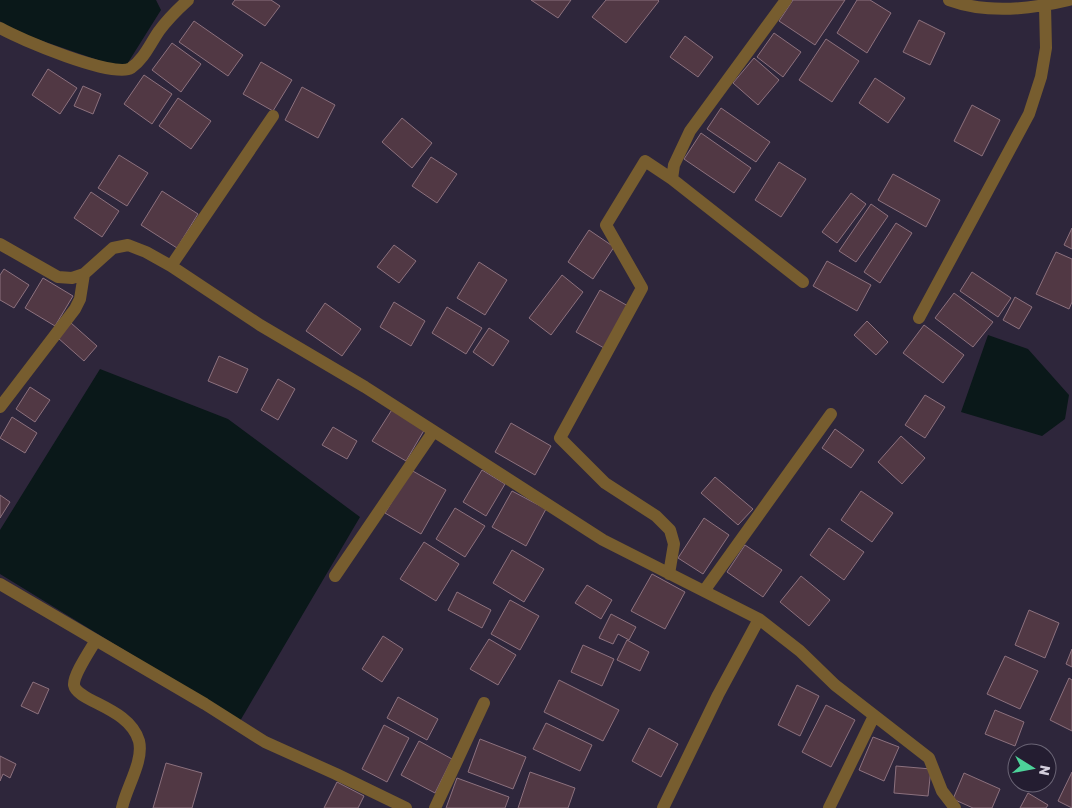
<svg xmlns="http://www.w3.org/2000/svg" width="1072" height="808" font-family="Rubik,sans-serif">
	<style>
		.water { fill: #0a1819 }
		.building { fill: #513844; stroke: #8c717e }
		.lines { fill: none; stroke-linecap: round; stroke-linejoin: round }
		.street { stroke: #775d2f; stroke-width: 12 }
	</style>
	<rect width="100%" height="100%" fill="#2e263b"/>
	<!-- water -->
	<path class="water" d="M0 0H156L161 10 124 69 8 29 0 21Z
		M988 335 1028 349 1069 395 1065 419 1042 436 961 412Z
		M100 369 228 419 360 517 240 721 0 574V530Z"/>
	<!-- building -->
	<path class="building" d="M235 0H271L280 6 265 26 232 4Z
		M531 0H571L558 18Z
		M606 0H658L659 1 626 43 592 17Z
		M793 0H845L815 45 779 21Z
		M857 0H870L891 13 867 53 837 33Z
		M919 20 945 33 930 65 903 52Z
		M194 21 243 55 228 76 179 42Z
		M774 33 801 52 783 77 757 57Z
		M685 36 713 57 698 77 670 57Z
		M826 39 859 61 832 102 799 80Z
		M172 43 201 64 181 92 152 70Z
		M754 58 779 80 758 105 733 83Z
		M261 62 292 80 273 111 243 94Z
		M48 69 77 88 60 114 32 95Z
		M144 75 172 94 152 124 124 104Z
		M875 78 905 98 888 123 859 103Z
		M83 86 101 94 93 114 74 106Z
		M302 87 335 105 318 138 285 120Z
		M178 98 211 121 191 149 159 126Z
		M972 105 1000 120 982 156 954 141Z
		M721 108 770 142 756 162 707 129Z
		M402 118 432 143 412 168 382 142Z
		M701 133 751 168 734 193 684 159Z
		M119 155 148 173 127 206 98 188Z
		M431 157 457 174 437 203 412 186Z
		M779 162 806 179 781 217 755 200Z
		M893 174 940 200 926 227 878 200Z
		M162 191 198 214 177 248 141 225Z
		M91 192 119 211 102 237 74 218Z
		M851 193 866 204 837 243 822 232Z
		M871 204 888 216 856 262 839 251Z
		M896 223 912 233 880 283 864 272Z
		M1072 228V249L1064 245Z
		M589 230 614 247 593 279 568 262Z
		M394 245 416 261 399 283 377 267Z
		M1056 252 1072 259V302L1069 309 1036 294Z
		M827 261 871 285 857 311 813 286Z
		M479 262 507 280 485 315 457 298Z
		M4 269 29 285 14 308 0 300V275Z
		M972 272 1011 298 998 317 960 291Z
		M562 275 583 292 551 335 529 318Z
		M43 278 73 296 55 326 25 308Z
		M600 290 628 306 604 348 576 332Z
		M954 293 993 322 973 347 935 318Z
		M1015 297 1032 307 1019 329 1003 320Z
		M394 302 425 321 411 346 380 327Z
		M325 303 361 329 342 356 306 331Z
		M447 307 482 328 466 354 432 333Z
		M867 321 888 342 876 355 854 335Z
		M71 323 97 346 84 361 58 338Z
		M924 325 964 355 943 383 903 353Z
		M489 328 509 341 493 366 473 352Z
		M219 356 248 369 237 393 208 381Z
		M278 379 295 389 278 420 261 410Z
		M30 387 50 400 35 422 16 409Z
		M925 395 945 407 925 438 905 425Z
		M393 408 426 427 406 461 372 441Z
		M12 417 37 433 25 453 0 438Z
		M511 423 551 446 535 475 495 452Z
		M333 427 357 441 347 459 322 445Z
		M835 429 864 450 851 468 822 448Z
		M901 436 925 458 902 484 878 462Z
		M411 470 446 490 421 534 385 513Z
		M482 470 505 484 486 516 463 502Z
		M715 477 753 509 738 525 701 493Z
		M512 491 546 509 526 546 492 527Z
		M861 491 893 513 872 542 841 520Z
		M0 495 10 502 0 518Z
		M455 508 485 526 465 557 436 539Z
		M704 518 729 535 703 574 678 558Z
		M829 528 864 552 844 580 810 555Z
		M424 542 459 564 436 601 400 579Z
		M745 545 782 570 763 597 727 572Z
		M512 550 544 569 524 602 493 583Z
		M652 574 685 592 665 629 631 611Z
		M801 576 830 600 809 626 780 602Z
		M587 585 612 600 601 619 575 603Z
		M457 592 491 610 482 628 448 610Z
		M510 600 539 616 520 650 491 634Z
		M1029 610 1059 623 1045 658 1015 645Z
		M611 614 636 627 629 640 618 634 613 644 599 638Z
		M383 636 403 649 382 682 362 669Z
		M489 639 516 655 498 685 470 669Z
		M627 640 649 652 640 671 617 660Z
		M583 645 614 659 602 686 571 672Z
		M1072 649V667L1066 664Z
		M1005 656 1038 671 1020 709 987 694Z
		M1069 678 1072 680V731L1050 720Z
		M559 680 619 710 603 741 544 712Z
		M33 682 49 689 38 714 21 706Z
		M797 685 819 696 800 736 778 725Z
		M398 697 438 719 427 740 387 718Z
		M826 705 855 720 831 767 802 752Z
		M995 710 1024 722 1015 746 985 734Z
		M546 723 592 745 580 771 533 749Z
		M384 725 409 738 387 782 362 769Z
		M649 728 678 744 661 777 632 761Z
		M873 737 899 747 884 781 859 770Z
		M480 739 526 757 513 789 468 772Z
		M419 741 452 759 435 793 401 775Z
		M0 756 16 764 10 778 3 774 0 781Z
		M166 763 202 773 192 808H153Z
		M896 766 931 769 928 796 894 793Z
		M530 772 575 788 568 808H518Z
		M1072 772V808L1058 801Z
		M964 773 1000 789 992 808H973L953 799Z
		M457 778 509 797 505 808H446Z
		M337 782 364 796 358 808H324Z
		M1028 793 1048 805 1046 808H1020Z"/>
	<g class="lines">
		<!-- street -->
		<path class="street" d="M786 0 690 131 674 165 672 179 803 282
			M949 0C987 14 1032 9 1069 0
			M0 28C19 39 114 79 131 68 144 59 150 44 159 31 167 20 178 9 188 0
			M0 244 58 277 72 278 84 274 113 248 128 245 146 252 171 266 260 325 365 387 603 540 759 619 800 651 835 685 929 758 942 791 955 808
			M171 266 273 116
			M919 318 1029 114 1041 77 1046 48 1045 6
			M0 407 75 309 80 299 84 274
			M669 574 674 544 670 530 656 516 605 483 560 438 642 288 606 225 645 161 672 179
			M335 576 433 432
			M0 584 205 704 265 742 336 774 406 808
			M704 591 831 414
			M96 640C91 649 73 675 74 685 77 702 129 707 139 741 144 761 126 788 122 808
			M435 808 484 703
			M663 808 718 695 759 619
			M829 808 874 716"/>
	</g>
	<!-- north arrow -->
	<g transform="translate(1032 768) rotate(101)"><circle r="24" fill="#241d31" stroke="#6a6475"/>
	<path d="M0-4L9 19L0 12L-9 19Z" fill="#4dd39a"/>
	<text y="-8" font-size="14" font-weight="bold" text-anchor="middle" fill="#d3cedc">N</text>
	</g>
</svg>
